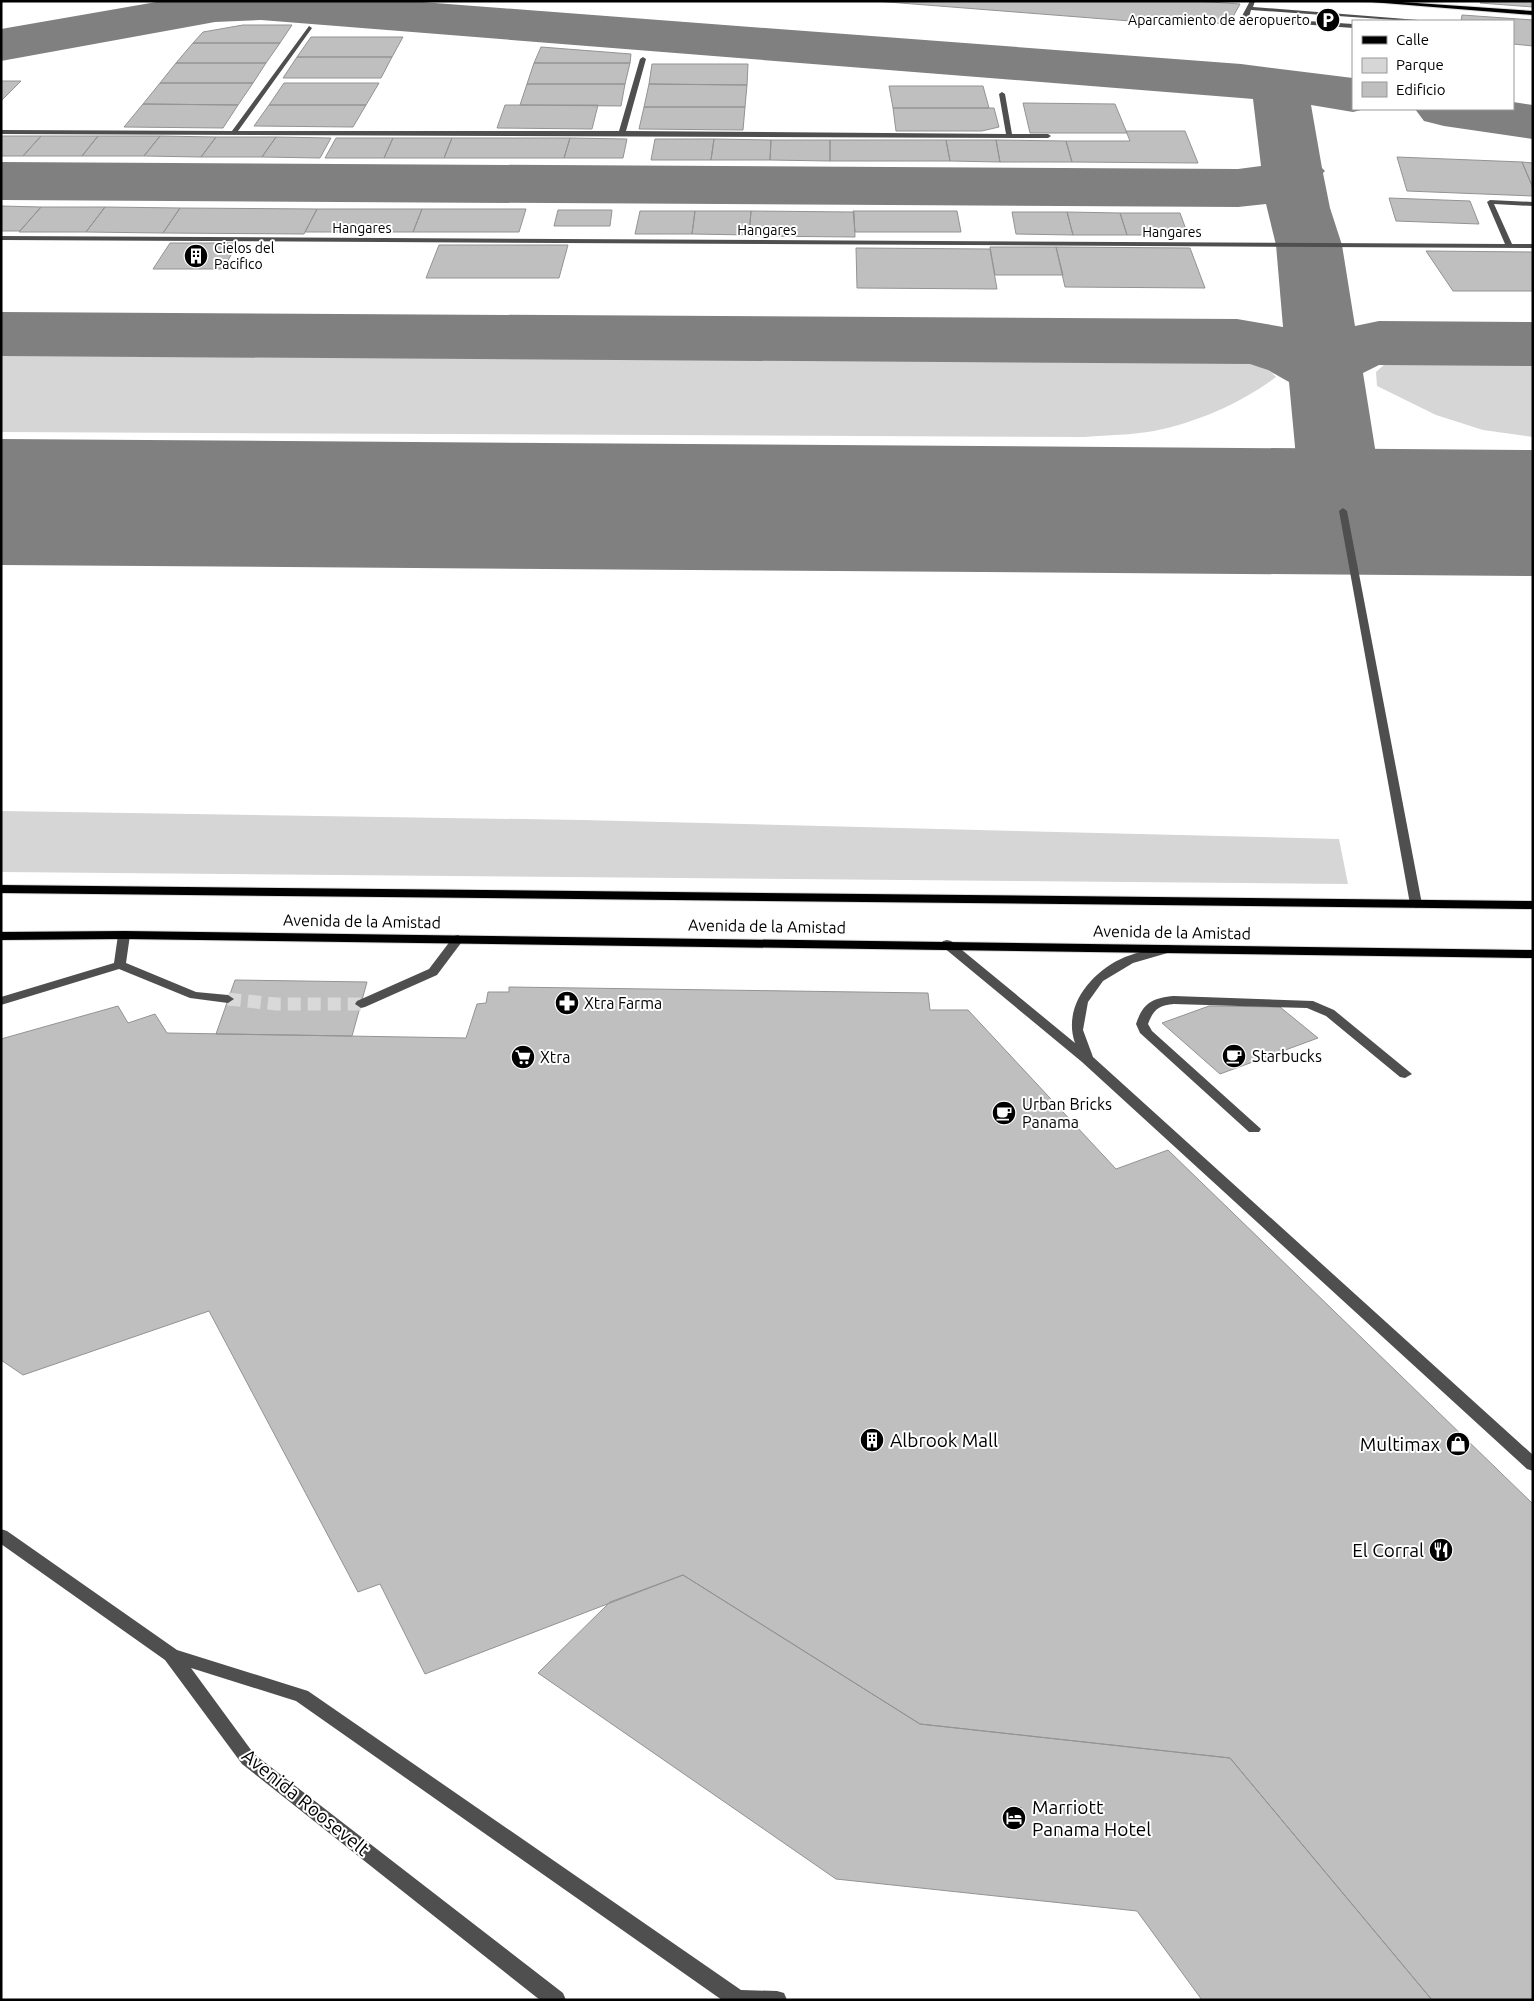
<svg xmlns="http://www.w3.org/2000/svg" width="1534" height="2001" font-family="Ubuntu,sans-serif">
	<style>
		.green { fill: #d6d6d6 }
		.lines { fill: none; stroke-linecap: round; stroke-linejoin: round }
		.taxiway { fill: #808080; fill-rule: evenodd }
		.runway { fill: #808080; fill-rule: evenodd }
		.building { fill: #bfbfbf; stroke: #939393 }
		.minor-tunnel { stroke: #d9d9d9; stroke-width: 13; stroke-dasharray: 13 7; stroke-linecap: butt }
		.major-casing { stroke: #dbdbdb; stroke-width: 2 }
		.minor { fill: #4f4f4f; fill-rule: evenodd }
		.major { fill: #000; fill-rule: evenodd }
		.labels { text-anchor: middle; stroke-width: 4; stroke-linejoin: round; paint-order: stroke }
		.far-poi-label { font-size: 14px; fill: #000; stroke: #fff; text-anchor: end }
		.far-street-label { font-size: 14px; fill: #000; stroke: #fff }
		.street-label { font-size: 16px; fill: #000; stroke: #fff }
		.poi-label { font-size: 16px; fill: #000; stroke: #fff; text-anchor: start }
		.near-poi-label { font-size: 19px; fill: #000; stroke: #fff; text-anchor: start }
		.near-street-label { font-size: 19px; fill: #000; stroke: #fff }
	</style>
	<rect width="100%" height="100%" fill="#fff"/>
	<!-- green -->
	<path class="green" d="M1 351 1220 358C1240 360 1262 361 1276 377 1241 403 1198 422 1154 431 1132 435 1108 435 1085 437L1 432Z
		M1415 359 1533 360V437L1483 430 1436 415 1377 386 1376 372 1385 364Z
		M1 811 582 820 1339 839 1348 884 1 872Z"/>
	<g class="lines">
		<!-- taxiway -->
		<path class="taxiway" d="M162 1H409L1241 64 1353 78V109H1365L1353 112 1311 105 1322 168 1325 171 1323 173 1330 208 1342 245 1355 326 1379 321 1533 322V366L1379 365 1363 373 1385 511 1373 529 1343 536 1313 529 1301 511 1289 382 1268 370 1250 364 1 356V312L1237 319 1283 327 1276 245 1266 204 1238 207 1 200V162L1238 169 1261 166 1253 99 1241 98 261 20 215 22 1 61V29Z
			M1513 102 1533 105V139L1444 126 1424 121 1415 109H1513Z"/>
		<!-- runway -->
		<path class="runway" d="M1 439 1533 450V576L1 565Z"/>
	</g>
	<!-- building -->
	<path class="building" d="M875 1H1195L1240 4 1229 24 1145 18 1143 22Z
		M1481 1H1533V7L1480 3Z
		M1462 15 1533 20V46L1513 44V21H1461Z
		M243 25H292L280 43H193L203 32Z
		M311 37H403L392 57H297Z
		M193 43H280L266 63H176Z
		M541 47 631 54 630 63H534Z
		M297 57H392L381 78H283Z
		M176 63H266L253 83H160Z
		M534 63H630L625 84H527Z
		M652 64H748L747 85 649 84Z
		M1 81H21L1 101Z
		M160 83H253L238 105 143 104Z
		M284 83H379L366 105H269Z
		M527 84H625L621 106 520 105Z
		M649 84 747 85 745 107H644Z
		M889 86H983L989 108H893Z
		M1023 103 1115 104 1127 133H1030Z
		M143 104 238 105 223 128 124 127Z
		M269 105H366L353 127 254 126Z
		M505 105H598L592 129 497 128Z
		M644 107H745L743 130 639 129Z
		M893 108H994L999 127 982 131H896Z
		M1126 131H1185L1198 163 1072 162 1066 141H1130Z
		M1 136H41L23 156H1Z
		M41 136H98L82 156H23Z
		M98 136H160L144 156H82Z
		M160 136 216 137 201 157 144 156Z
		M216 137H276L262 157H201Z
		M276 137 331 138 320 158 262 157Z
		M336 138H393L384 158H325Z
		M393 138H452L444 158H384Z
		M452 138H570L564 158H444Z
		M570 138 627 139 623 158H564Z
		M655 139H714L711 160H651Z
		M714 139 771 140 770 160H711Z
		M771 140H830V161L770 160Z
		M830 140H946L950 161H830Z
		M946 140H996L1000 162 950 161Z
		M996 140 1066 141 1072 162H1000Z
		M1397 157 1522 162 1533 188V196L1407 191Z
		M1522 162 1533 163V188Z
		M1389 198 1470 201 1479 224 1396 221Z
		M1 206 41 207 20 231H1Z
		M41 207H105L86 232H19Z
		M105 207 180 208 163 233 86 232Z
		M180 208 317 209 304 234 163 233Z
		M317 209H422L413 232H305Z
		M422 209H526L519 232H413Z
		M558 210H612L610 226H554Z
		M640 211H695L692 234H635Z
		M695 211H751L749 235 692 234Z
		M751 211 854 212 855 237 749 236Z
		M853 211H957L961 232H855Z
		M1012 212H1067L1073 235 1016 234Z
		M1067 212 1120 213 1127 235H1073Z
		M1120 213H1180L1188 235H1127Z
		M170 243H238L223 269H153Z
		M439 245H568L559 278H426Z
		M990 247H1056L1063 275H995Z
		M1056 247 1190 248 1205 288 1065 287Z
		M856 248 990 249 997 289 857 288Z
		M1426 251 1533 252V291H1453Z
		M235 980 367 982 352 1036 216 1034Z
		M509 987 928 993 930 1010H968L1116 1169 1168 1150 1533 1504V2000H1432L1230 1758 920 1724 683 1575 425 1674 380 1584 358 1592 209 1311 23 1375 1 1360V1039L118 1006 128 1023 155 1014 167 1033 466 1038 477 1004 486 1003 488 992H509Z
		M1209 1006 1280 1007 1318 1038 1220 1074 1162 1023Z
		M683 1575 920 1724 1230 1758 1432 2000H1202L1137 1911 836 1879 538 1673 610 1602Z"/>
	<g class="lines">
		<!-- minor-tunnel -->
		<path class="minor-tunnel" d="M228 999 276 1004H361"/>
		<!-- major casing -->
		<g class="major-casing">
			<path id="major" d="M1359 1H1387L1533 11V15Z
				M1 885 1533 901V909L1 893Z
				M124 931 1533 950V958L124 939 1 940V932Z"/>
		</g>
		<!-- minor -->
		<path class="minor" d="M1250 1H1255L1253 7 1431 21H1409L1251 10 1249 17 1353 24V28L1247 20 1242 16Z
			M309 26 312 28 238 131H619L640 59 643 57 646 59 626 131 1006 134 999 94 1002 92 1005 94 1012 134H1048L1051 136 1048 138 1 134V130L232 131Z
			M1490 200 1533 202V206L1494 204 1512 244H1533V248L1 240V236L1505 244 1487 202Z
			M1343 508 1347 511 1422 904 1416 908 1410 904 1339 511Z
			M124 931 130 935 126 963 196 992 228 995 234 999 228 1003 190 998 119 969 1 1005V997L114 963 118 935Z
			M458 935 464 939 437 975 365 1007 361 1008 355 1004 357 1001 429 969 454 936Z
			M947 940 951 941 1075 1043C1062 1006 1092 971 1125 957 1138 952 1153 949 1167 945L1171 946 1173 949 1171 952 1133 963 1103 981 1088 1002 1083 1030 1093 1057 1533 1455V1471L1527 1469 1082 1062 943 947 941 944 943 941Z
			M1174 996 1313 1001 1334 1010 1412 1074 1405 1078 1400 1077 1326 1016 1307 1008 1174 1004C1159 1005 1153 1010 1148 1024L1152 1031 1261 1129 1259 1132H1249L1140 1033 1136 1024C1143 1003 1152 998 1174 996Z
			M1 1529 7 1531 177 1650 308 1691 741 1990 777 1991 784 1993 787 2000H722L296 1701 191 1668 254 1754 563 1993 566 2000H540L242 1764 165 1660 1 1544Z"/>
		<!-- major -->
		<use href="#major" class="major"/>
	</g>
	<!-- icons -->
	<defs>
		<g id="parking-disc" transform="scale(1.25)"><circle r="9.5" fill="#000" stroke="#fff"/><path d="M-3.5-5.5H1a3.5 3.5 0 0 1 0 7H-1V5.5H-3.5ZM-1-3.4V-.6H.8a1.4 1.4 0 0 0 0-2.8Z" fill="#fff"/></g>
		<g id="building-disc" transform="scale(1.25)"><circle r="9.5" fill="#000" stroke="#fff"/><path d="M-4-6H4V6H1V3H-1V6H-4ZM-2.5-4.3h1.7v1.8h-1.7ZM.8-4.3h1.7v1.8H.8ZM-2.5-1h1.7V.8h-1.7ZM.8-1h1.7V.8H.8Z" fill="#fff"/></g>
		<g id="pharmacy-disc" transform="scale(1.25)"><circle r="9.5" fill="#000" stroke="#fff"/><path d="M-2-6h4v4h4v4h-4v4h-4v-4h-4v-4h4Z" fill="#fff"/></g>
		<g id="cafe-disc" transform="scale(1.25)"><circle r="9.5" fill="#000" stroke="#fff"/><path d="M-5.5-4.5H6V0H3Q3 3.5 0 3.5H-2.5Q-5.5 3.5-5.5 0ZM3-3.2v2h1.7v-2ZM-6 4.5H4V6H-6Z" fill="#fff"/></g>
		<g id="supermarket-disc" transform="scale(1.25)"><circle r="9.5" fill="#000" stroke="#fff"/><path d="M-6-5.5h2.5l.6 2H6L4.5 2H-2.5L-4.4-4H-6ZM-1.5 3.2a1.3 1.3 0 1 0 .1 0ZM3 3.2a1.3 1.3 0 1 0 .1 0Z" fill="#fff"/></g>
		<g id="shop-disc" transform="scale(1.25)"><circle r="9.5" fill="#000" stroke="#fff"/><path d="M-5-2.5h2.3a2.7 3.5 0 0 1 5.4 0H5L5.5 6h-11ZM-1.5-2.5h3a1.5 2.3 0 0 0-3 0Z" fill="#fff"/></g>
		<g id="restaurant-disc" transform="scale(1.25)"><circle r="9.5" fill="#000" stroke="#fff"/><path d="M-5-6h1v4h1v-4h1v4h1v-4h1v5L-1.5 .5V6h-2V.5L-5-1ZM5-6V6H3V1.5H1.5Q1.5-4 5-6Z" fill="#fff"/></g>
		<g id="hotel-disc" transform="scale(1.25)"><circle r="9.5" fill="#000" stroke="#fff"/><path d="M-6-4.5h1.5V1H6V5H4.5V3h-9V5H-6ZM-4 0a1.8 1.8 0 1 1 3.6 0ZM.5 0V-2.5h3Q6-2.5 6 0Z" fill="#fff"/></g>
	</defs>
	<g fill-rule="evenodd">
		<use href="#parking-disc" x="1328" y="20"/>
		<use href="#building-disc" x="196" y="256"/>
		<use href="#pharmacy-disc" x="567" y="1003"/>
		<use href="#cafe-disc" x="1234" y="1056"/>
		<use href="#supermarket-disc" x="523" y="1057"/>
		<use href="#cafe-disc" x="1004" y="1113"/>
		<use href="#building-disc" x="872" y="1440"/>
		<use href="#shop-disc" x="1458" y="1444"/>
		<use href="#restaurant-disc" x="1441" y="1550"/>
		<use href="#hotel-disc" x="1014" y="1818"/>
	</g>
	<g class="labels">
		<!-- far-poi labels -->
		<g class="far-poi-label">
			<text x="1310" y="25">Aparcamiento de aeropuerto</text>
			<text x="214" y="253" text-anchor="start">Cielos del<tspan x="214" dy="16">Pacifico</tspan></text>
		</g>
		<!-- far-street labels -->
		<g class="far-street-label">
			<text x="362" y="233">Hangares</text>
			<text x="767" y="235">Hangares</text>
			<text x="1172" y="237">Hangares</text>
		</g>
		<!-- street labels -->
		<g class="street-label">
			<text transform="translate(362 921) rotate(1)" y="6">Avenida de la Amistad</text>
			<text transform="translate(767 926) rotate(1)" y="6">Avenida de la Amistad</text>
			<text transform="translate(1172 932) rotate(1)" y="6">Avenida de la Amistad</text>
		</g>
		<!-- poi labels -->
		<g class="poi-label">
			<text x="584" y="1009">Xtra Farma</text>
			<text x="1252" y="1062">Starbucks</text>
			<text x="540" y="1063">Xtra</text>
			<text x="1022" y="1110">Urban Bricks<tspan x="1022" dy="18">Panama</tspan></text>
		</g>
		<!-- near-poi labels -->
		<g class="near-poi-label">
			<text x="890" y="1447">Albrook Mall</text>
			<text x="1440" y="1451" text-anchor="end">Multimax</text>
			<text x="1424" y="1557" text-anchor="end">El Corral</text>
			<text x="1032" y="1814">Marriott<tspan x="1032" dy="22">Panama Hotel</tspan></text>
		</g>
		<!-- near-street labels -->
		<g class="near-street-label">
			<text transform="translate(306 1802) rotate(39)" y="7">Avenida Roosevelt</text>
		</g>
	</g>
	<!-- border -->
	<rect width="1534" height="2001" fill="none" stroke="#000000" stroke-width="5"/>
	<!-- legend -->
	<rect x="1352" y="20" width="162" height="90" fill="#ffffff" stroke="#999999"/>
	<rect x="1362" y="36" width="25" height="8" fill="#000000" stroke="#999999"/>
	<text x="1396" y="45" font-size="15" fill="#000000">Calle</text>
	<rect x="1362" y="58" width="25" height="15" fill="#d6d6d6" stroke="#999999"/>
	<text x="1396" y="70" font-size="15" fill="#000000">Parque</text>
	<rect x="1362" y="82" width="25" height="15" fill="#bfbfbf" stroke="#999999"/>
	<text x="1396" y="95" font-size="15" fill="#000000">Edificio</text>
</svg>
